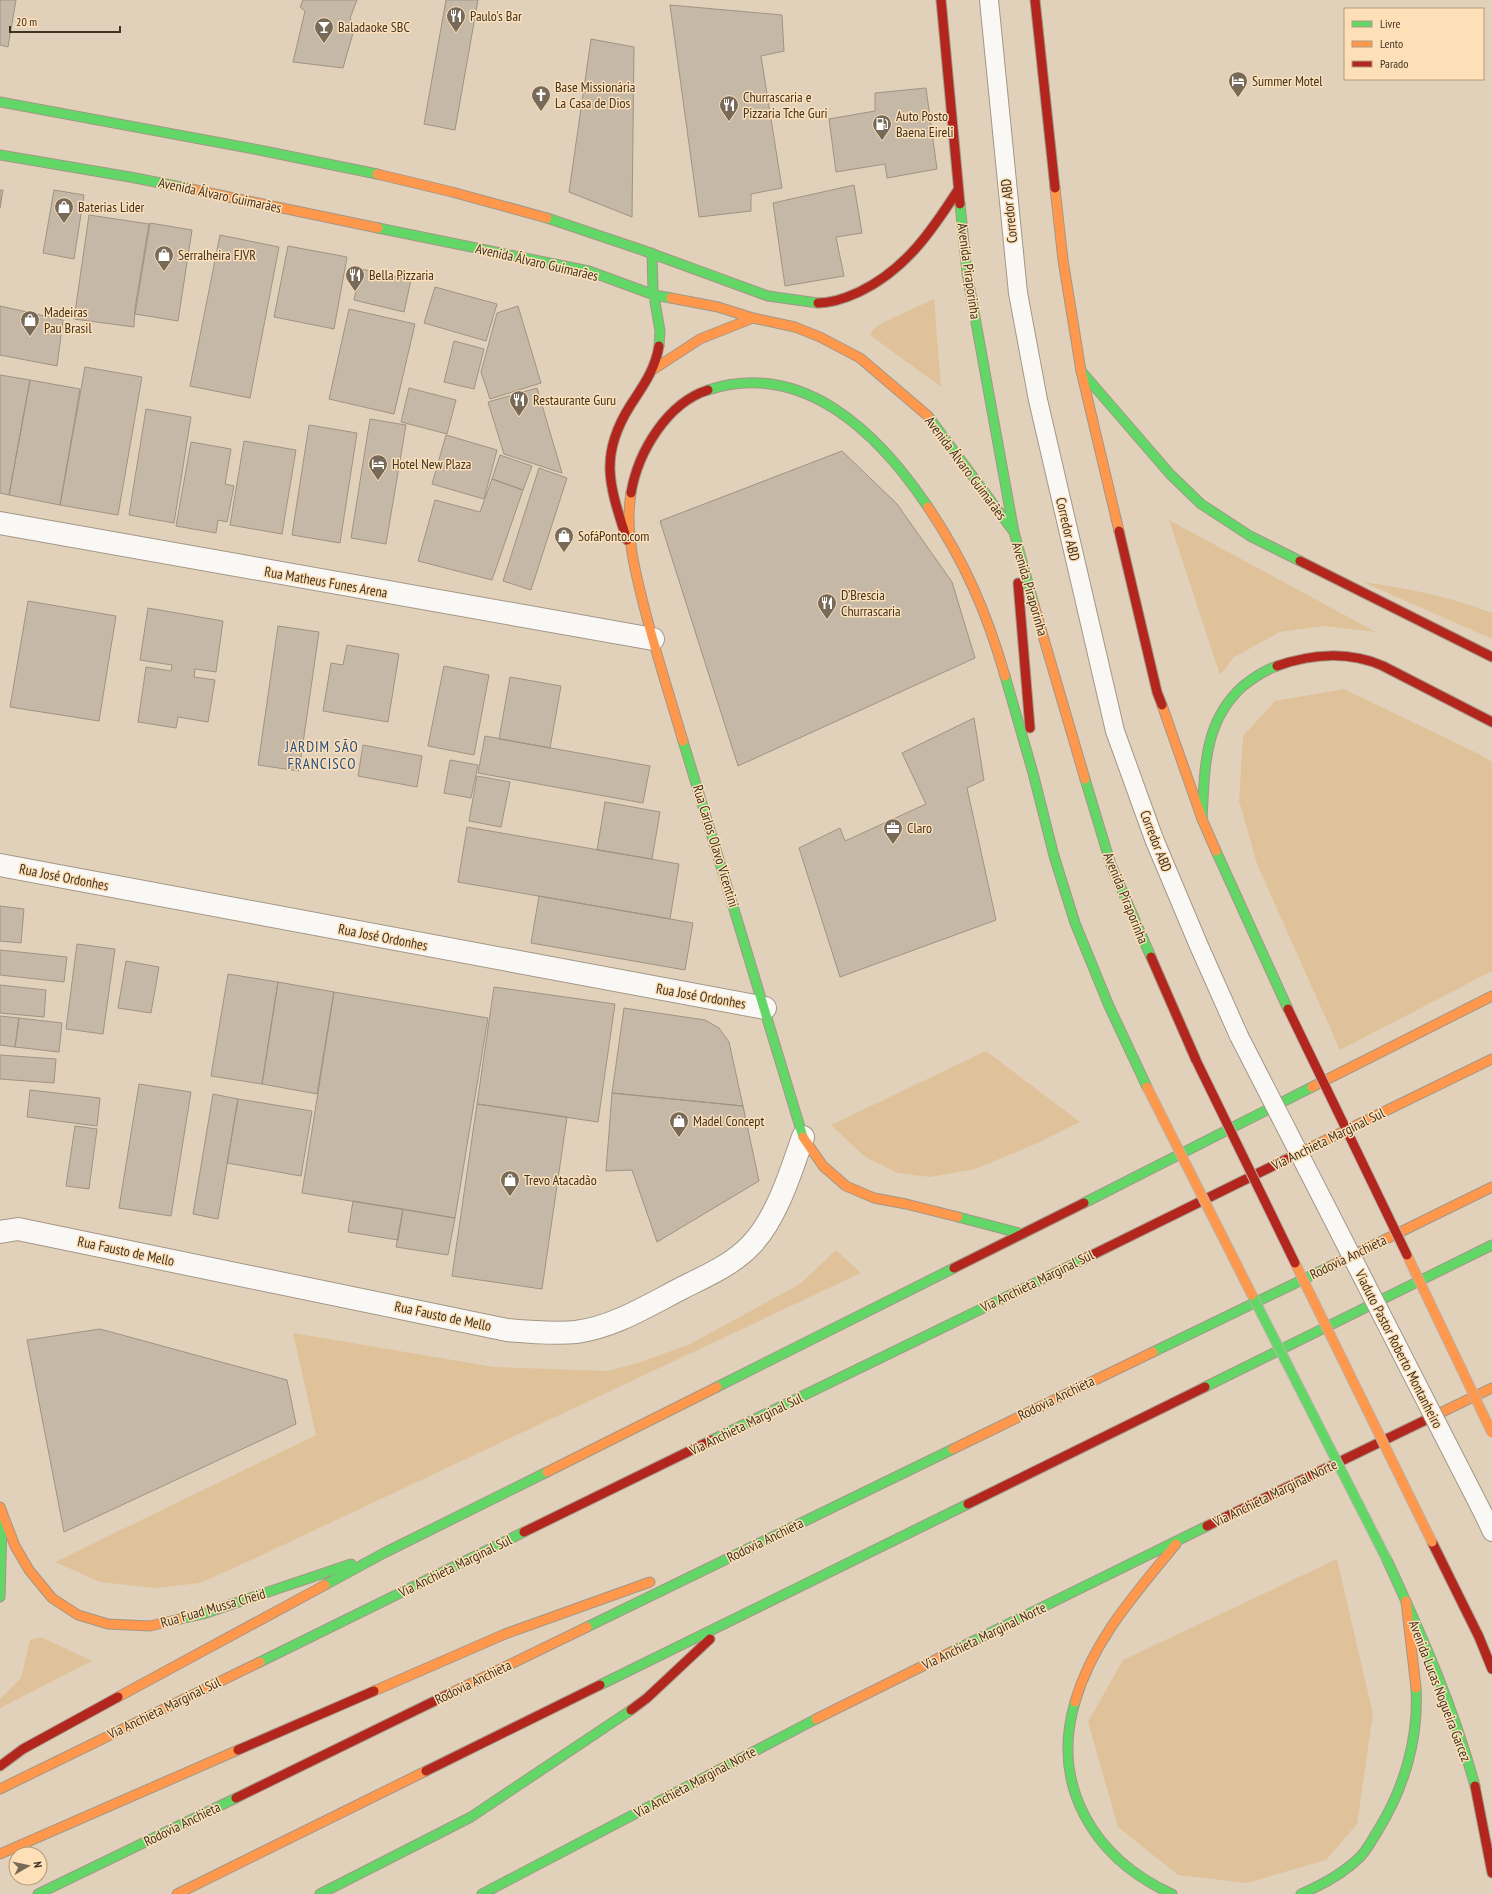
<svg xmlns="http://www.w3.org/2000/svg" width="1492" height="1894" font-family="'PT Sans Narrow',sans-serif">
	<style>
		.green { fill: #dfc299 }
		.building { fill: #c5b8a7; stroke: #9f9382 }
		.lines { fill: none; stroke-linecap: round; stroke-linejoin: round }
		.lane-casing { stroke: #a39786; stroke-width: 20 }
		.street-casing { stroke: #a39786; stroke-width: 24 }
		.fast-casing { stroke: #a39786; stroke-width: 11 }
		.slow-casing { stroke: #a39786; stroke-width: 11 }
		.jam-casing { stroke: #a39786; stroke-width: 11 }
		.lane { stroke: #faf8f5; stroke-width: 18 }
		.street { stroke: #faf8f5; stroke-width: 22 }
		.fast { stroke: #63d668; stroke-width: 9 }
		.slow { stroke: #ff974d; stroke-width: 9 }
		.jam { stroke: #b3261e; stroke-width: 9 }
		.lane-bridge-casing { stroke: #a39786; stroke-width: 20; stroke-linecap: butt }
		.fast-bridge-casing { stroke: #bcb3a8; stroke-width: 11; stroke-linecap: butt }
		.slow-bridge-casing { stroke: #bcb3a8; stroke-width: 11; stroke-linecap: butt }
		.jam-bridge-casing { stroke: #bcb3a8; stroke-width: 11; stroke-linecap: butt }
		.lane-bridge { stroke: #faf8f5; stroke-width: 18 }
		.fast-bridge { stroke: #63d668; stroke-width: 9 }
		.slow-bridge { stroke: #ff974d; stroke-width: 9 }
		.jam-bridge { stroke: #b3261e; stroke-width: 9 }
		.labels { text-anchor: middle; stroke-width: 3; stroke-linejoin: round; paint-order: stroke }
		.poi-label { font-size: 14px; fill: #3f3324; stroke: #fde0b8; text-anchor: start }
		.street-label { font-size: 14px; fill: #3f3324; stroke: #fde0b8 }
		.neighbourhood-label { font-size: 15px; letter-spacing: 1px; fill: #244f83; stroke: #fde0b8 }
	</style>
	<rect width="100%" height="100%" fill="#e1d1bb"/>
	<!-- green -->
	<path class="green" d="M934 299 941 387 870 335 874 329 882 323Z
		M1169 520 1376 632 1324 626 1280 632 1234 657 1220 675Z
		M1363 582C1407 588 1451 597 1492 613V639Z
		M1344 689 1479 754 1492 762V971L1340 1050 1257 864 1239 801 1243 736 1275 701Z
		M986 1051 1080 1122 1033 1145 975 1169 930 1177 898 1173 865 1157 831 1125Z
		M836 1250 861 1273 247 1562 200 1583 155 1588 100 1582 55 1562 316 1435 293 1333 494 1367 608 1371 641 1362 690 1344 800 1284Z
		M1337 1559 1373 1714 1357 1824 1326 1860 1247 1883 1178 1875 1118 1827 1088 1722 1123 1660Z
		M41 1637 92 1661 0 1708V1699L21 1678 30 1640Z"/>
	<!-- building -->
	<path class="building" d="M0 0H16L8 47 0 45Z
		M303 0H357L350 18 355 26 343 68 293 62 305 11 300 7Z
		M446 0H478L455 130 424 124Z
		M670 5 782 15 784 51 761 56 782 188 751 194V211L699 217Z
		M591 39 634 47 632 217 569 192Z
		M926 88 937 169 887 178 885 164 836 172 829 119 875 111V93Z
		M854 185 862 233 836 237 844 276 785 286 773 203Z
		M0 190H3L0 208Z
		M54 190 84 195 74 259 43 253Z
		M89 215 149 224 135 308 134 327 74 319Z
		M150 223 192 230 178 321 135 314Z
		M220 235 279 247 250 398 190 386Z
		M288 246 347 257 334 329 274 317Z
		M361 269 411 280 404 312 354 300Z
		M435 287 497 304 486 341 424 323Z
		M0 306 63 320 57 366 0 355Z
		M518 306 541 383 490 399 481 372 497 313Z
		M349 309 415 324 394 414 329 399Z
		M454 341 484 349 474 389 444 382Z
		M85 367 142 377 118 515 60 505Z
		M0 375 30 380 9 495 0 493Z
		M30 380 80 389 60 505 9 495Z
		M409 388 456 400 447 434 401 422Z
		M537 388 562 473 504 454 488 402Z
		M146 409 191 417 174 523 129 515Z
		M370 419 406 425 386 544 351 538Z
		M309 425 357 433 340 543 292 535Z
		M446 435 497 450 484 499 432 484Z
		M244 441 296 450 282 534 230 525Z
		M191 442 231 449 225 484 234 486 227 522 218 520 216 533 176 526Z
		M842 451 897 504 952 582 975 658 738 766 660 521Z
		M500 455 532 466 523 490 492 479Z
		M539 468 567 478 531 590 503 581Z
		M492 479 523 490 492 580 418 561 435 500 480 512Z
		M28 601 116 616 99 721 10 707Z
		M148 608 223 621 216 672 195 669 194 677 215 680 208 722 178 717 176 728 138 722 146 667 171 671 172 665 140 660Z
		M278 626 319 632 299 771 258 765Z
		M347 645 399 654 388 722 323 711 331 663 343 665Z
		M444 666 489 675 474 755 428 746Z
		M510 677 561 686 550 748 499 739Z
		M974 718 984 780 967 788 996 920 840 977 799 848 840 828 845 841 926 804 902 753Z
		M485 736 650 766 643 803 478 773Z
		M363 745 422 756 417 787 358 776Z
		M450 760 478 765 471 798 444 793Z
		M477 776 510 782 501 827 469 821Z
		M605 802 660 812 652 859 597 850Z
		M467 827 679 864 670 919 458 882Z
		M539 896 693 923 685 970 531 943Z
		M0 906 24 909 21 943 0 941Z
		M77 944 115 949 103 1034 66 1029Z
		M0 950 67 957 64 982 0 975Z
		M126 961 159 967 151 1013 118 1008Z
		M228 974 278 982 262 1084 211 1076Z
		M278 982 334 992 317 1094 262 1084Z
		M0 985 46 990 44 1017 0 1013Z
		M494 987 615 1004 598 1122 477 1104Z
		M334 992 488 1018 455 1218 302 1193Z
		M624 1008 705 1020 719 1028 729 1042 743 1106 612 1093Z
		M0 1016 19 1018 15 1047 0 1045Z
		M19 1018 62 1023 59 1052 15 1047Z
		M0 1055 56 1059 54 1083 0 1079Z
		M139 1084 191 1092 171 1216 119 1208Z
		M30 1090 100 1098 97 1126 27 1117Z
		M612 1093 743 1106 759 1181 657 1242 632 1170 606 1171Z
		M213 1094 238 1099 218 1219 193 1214Z
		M238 1099 312 1111 301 1176 227 1163Z
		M477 1104 567 1117 542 1289 452 1276Z
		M75 1126 97 1129 89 1189 66 1186Z
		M353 1201 403 1209 398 1240 348 1232Z
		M403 1209 455 1218 448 1255 396 1247Z
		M100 1329 287 1380 296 1424 64 1532 27 1340Z"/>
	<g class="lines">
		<!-- lane casing -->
		<g class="lane-casing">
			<path id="lane" d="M989 0 1018 293 1038 400 1115 731 1154 839 1199 946 1239 1036
				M1483 1513 1492 1532"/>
		</g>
		<!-- street casing -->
		<g class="street-casing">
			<path id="street" d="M0 523 653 639
				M0 865 765 1008
				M0 1232 18 1229 507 1330C530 1332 553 1334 576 1332 614 1327 649 1305 682 1288 706 1276 732 1265 751 1245 777 1218 791 1171 803 1137"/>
		</g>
		<!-- fast casing -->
		<g class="fast-casing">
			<path id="fast" d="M0 102 259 150 377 174
				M0 155 130 177 191 189
				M960 204 967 273 1014 532 1034 605
				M547 218 642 250 768 296 818 303
				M378 228 589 271 654 295 671 298
				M652 253 653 290 660 331 659 346
				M1081 371 1170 474 1201 504 1250 536 1300 561
				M708 390C804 359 879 434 928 507
				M928 416 1014 532
				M1005 676 1033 773 1054 856 1075 923 1109 1006 1147 1087
				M683 741 803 1137
				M1085 779 1111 865 1151 957
				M1202 819C1205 769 1203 722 1243 686 1253 678 1265 670 1277 666
				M1216 851 1288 1009
				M1084 1203 1312 1087
				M958 1217 1023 1234
				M1153 1352 1333 1265
				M717 1387 954 1268
				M1205 1387 1492 1245
				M712 1440 1084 1259
				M1387 1560C1421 1633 1454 1708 1475 1786
				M325 1585 384 1553 547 1472
				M0 1597 2 1524
				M180 1619 203 1614 351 1564
				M587 1627 953 1449
				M951 1652 1207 1526
				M260 1662 524 1532
				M600 1685 968 1504
				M1075 1702C1050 1787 1095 1859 1172 1894
				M38 1894 236 1798
				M320 1894 471 1817 631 1710
				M482 1894 816 1719
				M1301 1894C1322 1885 1343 1874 1360 1857 1367 1850 1372 1840 1377 1832 1404 1789 1419 1739 1416 1688"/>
		</g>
		<!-- slow casing -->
		<g class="slow-casing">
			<path id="slow" d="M377 174 452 192 547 218
				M1055 188 1063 260 1081 371 1119 531
				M191 189 378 228
				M671 298 718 307 753 318 795 327 820 337 860 358 928 416
				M654 369 700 339 753 318
				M631 493C624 534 637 579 647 618 658 660 671 700 683 741
				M928 507C965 562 987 613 1005 676
				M1034 605 1085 779
				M1162 705 1202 819 1216 851
				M1312 1087 1492 996
				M803 1137 823 1166 846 1186 874 1198 906 1204 958 1217
				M1287 1159 1492 1059
				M1333 1265 1492 1187
				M1436 1415 1492 1388
				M953 1449 1153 1352
				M547 1472 717 1387
				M0 1507 15 1546 29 1570 52 1598 78 1615 108 1624 150 1626 180 1619
				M1406 1601 1416 1688
				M374 1691 505 1634 650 1582
				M451 1693 587 1627
				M118 1697 325 1585
				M1075 1702C1093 1640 1136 1593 1176 1544
				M816 1719 951 1652
				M0 1789 260 1662
				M0 1854 238 1750
				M177 1894 426 1771"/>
		</g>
		<!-- jam casing -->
		<g class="jam-casing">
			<path id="jam" d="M941 0 960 204
				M1035 0 1055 188
				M818 303C832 303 846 298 859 292 905 270 931 232 958 190
				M631 493C638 452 667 403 708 390
				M1119 531 1157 692 1162 705
				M627 540C610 487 598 457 630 406 643 386 655 370 659 346
				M1300 561 1492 657
				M1018 583 1030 728
				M1277 666C1311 654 1349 651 1383 666L1492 722
				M1151 957 1196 1060
				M1084 1259 1287 1159
				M954 1268 1084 1203
				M968 1504 1205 1387
				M1207 1526 1436 1415
				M524 1532 712 1440
				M1432 1542 1479 1637 1492 1669
				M631 1710 647 1698 710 1639
				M238 1750 374 1691
				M0 1766 23 1749 118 1697
				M426 1771 600 1685
				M1475 1786 1492 1873
				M236 1798 451 1693"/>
		</g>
		<!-- lane -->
		<use href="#lane" class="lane"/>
		<!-- street -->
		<use href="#street" class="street"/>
		<!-- fast -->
		<use href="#fast" class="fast"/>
		<!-- slow -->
		<use href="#slow" class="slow"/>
		<!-- jam -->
		<use href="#jam" class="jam"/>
		<!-- lane-bridge casing -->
		<g class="lane-bridge-casing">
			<path id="lane-bridge" d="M1239 1036 1483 1513"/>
		</g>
		<!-- fast-bridge casing -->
		<g class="fast-bridge-casing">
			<path id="fast-bridge" d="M1252 1295 1387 1560"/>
		</g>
		<!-- slow-bridge casing -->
		<g class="slow-bridge-casing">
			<path id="slow-bridge" d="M1147 1087 1252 1295
				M1407 1255 1492 1433
				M1295 1263 1432 1542"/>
		</g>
		<!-- jam-bridge casing -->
		<g class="jam-bridge-casing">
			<path id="jam-bridge" d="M1288 1009 1407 1255
				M1196 1060 1295 1263"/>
		</g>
		<!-- lane-bridge -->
		<use href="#lane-bridge" class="lane-bridge"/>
		<!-- fast-bridge -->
		<use href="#fast-bridge" class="fast-bridge"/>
		<!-- slow-bridge -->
		<use href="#slow-bridge" class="slow-bridge"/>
		<!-- jam-bridge -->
		<use href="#jam-bridge" class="jam-bridge"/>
	</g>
	<!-- icons -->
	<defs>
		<g id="restaurant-pin" transform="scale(1)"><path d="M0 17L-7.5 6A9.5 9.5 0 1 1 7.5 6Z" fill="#786a59" stroke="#fde0b8"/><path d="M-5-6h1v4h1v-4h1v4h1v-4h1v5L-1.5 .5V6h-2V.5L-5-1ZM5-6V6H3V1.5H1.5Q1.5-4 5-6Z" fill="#fff"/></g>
		<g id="bar-pin" transform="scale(1)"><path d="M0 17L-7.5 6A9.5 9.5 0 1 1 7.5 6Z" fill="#786a59" stroke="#fde0b8"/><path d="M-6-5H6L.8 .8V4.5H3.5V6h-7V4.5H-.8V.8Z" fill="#fff"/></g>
		<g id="hotel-pin" transform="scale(1)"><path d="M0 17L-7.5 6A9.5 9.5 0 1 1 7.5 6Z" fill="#786a59" stroke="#fde0b8"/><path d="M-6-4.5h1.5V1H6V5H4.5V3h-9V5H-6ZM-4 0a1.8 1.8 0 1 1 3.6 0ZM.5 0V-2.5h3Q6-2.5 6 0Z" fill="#fff"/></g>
		<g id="church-pin" transform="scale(1)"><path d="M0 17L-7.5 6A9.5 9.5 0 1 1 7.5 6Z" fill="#786a59" stroke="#fde0b8"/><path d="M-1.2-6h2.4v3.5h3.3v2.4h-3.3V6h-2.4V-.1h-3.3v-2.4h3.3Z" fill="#fff"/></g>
		<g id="fuel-pin" transform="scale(1)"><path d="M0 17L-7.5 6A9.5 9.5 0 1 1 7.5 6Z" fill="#786a59" stroke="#fde0b8"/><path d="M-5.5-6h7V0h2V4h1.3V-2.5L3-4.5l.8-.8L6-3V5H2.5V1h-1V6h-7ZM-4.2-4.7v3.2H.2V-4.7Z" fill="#fff"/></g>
		<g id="shop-pin" transform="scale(1)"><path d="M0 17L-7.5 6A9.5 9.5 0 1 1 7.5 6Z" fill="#786a59" stroke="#fde0b8"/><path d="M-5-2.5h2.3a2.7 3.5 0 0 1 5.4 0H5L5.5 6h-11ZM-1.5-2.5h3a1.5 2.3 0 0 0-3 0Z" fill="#fff"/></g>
		<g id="office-pin" transform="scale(1)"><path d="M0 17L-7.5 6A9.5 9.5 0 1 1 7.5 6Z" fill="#786a59" stroke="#fde0b8"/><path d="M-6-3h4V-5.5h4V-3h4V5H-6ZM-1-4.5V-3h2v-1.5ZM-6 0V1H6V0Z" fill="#fff"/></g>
	</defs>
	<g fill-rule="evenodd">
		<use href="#restaurant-pin" x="456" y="16"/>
		<use href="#bar-pin" x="324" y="27"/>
		<use href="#hotel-pin" x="1238" y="81"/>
		<use href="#church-pin" x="541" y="95"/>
		<use href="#restaurant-pin" x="729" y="105"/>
		<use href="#fuel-pin" x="882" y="124"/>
		<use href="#shop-pin" x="64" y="207"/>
		<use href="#shop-pin" x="164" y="255"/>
		<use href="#restaurant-pin" x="355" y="275"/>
		<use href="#shop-pin" x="30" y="320"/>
		<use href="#restaurant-pin" x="519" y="400"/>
		<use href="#hotel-pin" x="378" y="464"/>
		<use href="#shop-pin" x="564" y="536"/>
		<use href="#restaurant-pin" x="827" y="603"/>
		<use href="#office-pin" x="893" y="828"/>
		<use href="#shop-pin" x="679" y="1121"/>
		<use href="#shop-pin" x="510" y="1180"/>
	</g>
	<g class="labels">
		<!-- poi labels -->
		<g class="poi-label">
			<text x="470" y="21">Paulo's Bar</text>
			<text x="338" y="32">Baladaoke SBC</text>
			<text x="1252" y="86">Summer Motel</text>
			<text x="555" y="92">Base Missionária<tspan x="555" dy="16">La Casa de Dios</tspan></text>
			<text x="743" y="102">Churrascaria e<tspan x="743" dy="16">Pizzaria Tche Guri</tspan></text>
			<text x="896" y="121">Auto Posto<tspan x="896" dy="16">Baena Eireli</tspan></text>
			<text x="78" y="212">Baterias Lider</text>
			<text x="178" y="260">Serralheira FJVR</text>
			<text x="369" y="280">Bella Pizzaria</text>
			<text x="44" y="317">Madeiras<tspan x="44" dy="16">Pau Brasil</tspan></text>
			<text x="533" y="405">Restaurante Guru</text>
			<text x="392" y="469">Hotel New Plaza</text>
			<text x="578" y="541">SofáPonto.com</text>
			<text x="841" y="600">D’Brescia<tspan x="841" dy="16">Churrascaria</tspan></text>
			<text x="907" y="833">Claro</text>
			<text x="693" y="1126">Madel Concept</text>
			<text x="524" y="1185">Trevo Atacadão</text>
		</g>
		<!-- street labels -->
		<g class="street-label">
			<text transform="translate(220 195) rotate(12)" y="5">Avenida Álvaro Guimarães</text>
			<text transform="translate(1009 211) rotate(-96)" y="5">Corredor ABD</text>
			<text transform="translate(537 262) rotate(13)" y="5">Avenida Álvaro Guimarães</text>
			<text transform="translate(969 271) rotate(82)" y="5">Avenida Piraporinha</text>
			<text transform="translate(966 468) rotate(53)" y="5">Avenida Álvaro Guimarães</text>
			<text transform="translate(1068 529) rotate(77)" y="5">Corredor ABD</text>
			<text transform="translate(326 582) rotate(10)" y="5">Rua Matheus Funes Arena</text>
			<text transform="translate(1030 589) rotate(74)" y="5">Avenida Piraporinha</text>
			<text transform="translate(1156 841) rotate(69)" y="5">Corredor ABD</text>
			<text transform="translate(716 846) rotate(73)" y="5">Rua Carlos Olavo Vicentini</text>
			<text transform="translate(64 877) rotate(11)" y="5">Rua José Ordonhes</text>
			<text transform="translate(1126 898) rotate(68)" y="5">Avenida Piraporinha</text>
			<text transform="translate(383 937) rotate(11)" y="5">Rua José Ordonhes</text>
			<text transform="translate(701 996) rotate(10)" y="5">Rua José Ordonhes</text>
			<text transform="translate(1328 1139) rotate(-26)" y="5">Via Anchieta Marginal Sul</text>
			<text transform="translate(126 1251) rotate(12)" y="5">Rua Fausto de Mello</text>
			<text transform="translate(1348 1257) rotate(-26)" y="5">Rodovia Anchieta</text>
			<text transform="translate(1037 1281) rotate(-26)" y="5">Via Anchieta Marginal Sul</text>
			<text transform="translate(443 1316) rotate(12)" y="5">Rua Fausto de Mello</text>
			<text transform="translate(1399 1349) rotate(63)" y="5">Viaduto Pastor Roberto Montanheiro</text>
			<text transform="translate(1056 1398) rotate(-26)" y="5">Rodovia Anchieta</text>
			<text transform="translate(746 1424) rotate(-26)" y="5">Via Anchieta Marginal Sul</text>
			<text transform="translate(1275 1493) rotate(-26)" y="5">Via Anchieta Marginal Norte</text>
			<text transform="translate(765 1540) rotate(-26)" y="5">Rodovia Anchieta</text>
			<text transform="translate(455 1566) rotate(-26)" y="5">Via Anchieta Marginal Sul</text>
			<text transform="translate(213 1608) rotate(-16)" y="5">Rua Fuad Mussa Cheid</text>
			<text transform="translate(984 1636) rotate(-26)" y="5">Via Anchieta Marginal Norte</text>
			<text transform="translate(473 1682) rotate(-26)" y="5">Rodovia Anchieta</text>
			<text transform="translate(1440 1691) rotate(69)" y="5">Avenida Lucas Nogueira Garcez</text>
			<text transform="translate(164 1708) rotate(-26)" y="5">Via Anchieta Marginal Sul</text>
			<text transform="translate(695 1782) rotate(-28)" y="5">Via Anchieta Marginal Norte</text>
			<text transform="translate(182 1824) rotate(-26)" y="5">Rodovia Anchieta</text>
		</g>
		<!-- neighbourhood labels -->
		<g class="neighbourhood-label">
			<text x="322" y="752">JARDIM SÃO<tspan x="322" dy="17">FRANCISCO</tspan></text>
		</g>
	</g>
	<!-- legend -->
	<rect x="1344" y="8" width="140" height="72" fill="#fde0b8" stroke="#b19b7d"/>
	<rect x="1352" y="21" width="20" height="6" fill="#63d668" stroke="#b19b7d"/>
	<text x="1380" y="28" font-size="12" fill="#3f3324">Livre</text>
	<rect x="1352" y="41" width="20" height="6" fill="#ff974d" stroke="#b19b7d"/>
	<text x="1380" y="48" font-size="12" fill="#3f3324">Lento</text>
	<rect x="1352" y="61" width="20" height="6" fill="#b3261e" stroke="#b19b7d"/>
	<text x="1380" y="68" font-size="12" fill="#3f3324">Parado</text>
	<!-- north arrow -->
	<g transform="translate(28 1866) rotate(81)"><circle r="19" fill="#fde0b8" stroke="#b19b7d"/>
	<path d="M0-3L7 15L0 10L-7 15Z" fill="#786a59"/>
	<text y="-6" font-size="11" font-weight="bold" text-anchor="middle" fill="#3f3324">N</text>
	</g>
	<!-- scale -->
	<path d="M10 26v6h110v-6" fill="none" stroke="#3f3324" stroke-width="2"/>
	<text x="16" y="26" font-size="12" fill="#3f3324" stroke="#fde0b8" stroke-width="3" paint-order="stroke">20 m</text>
</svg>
